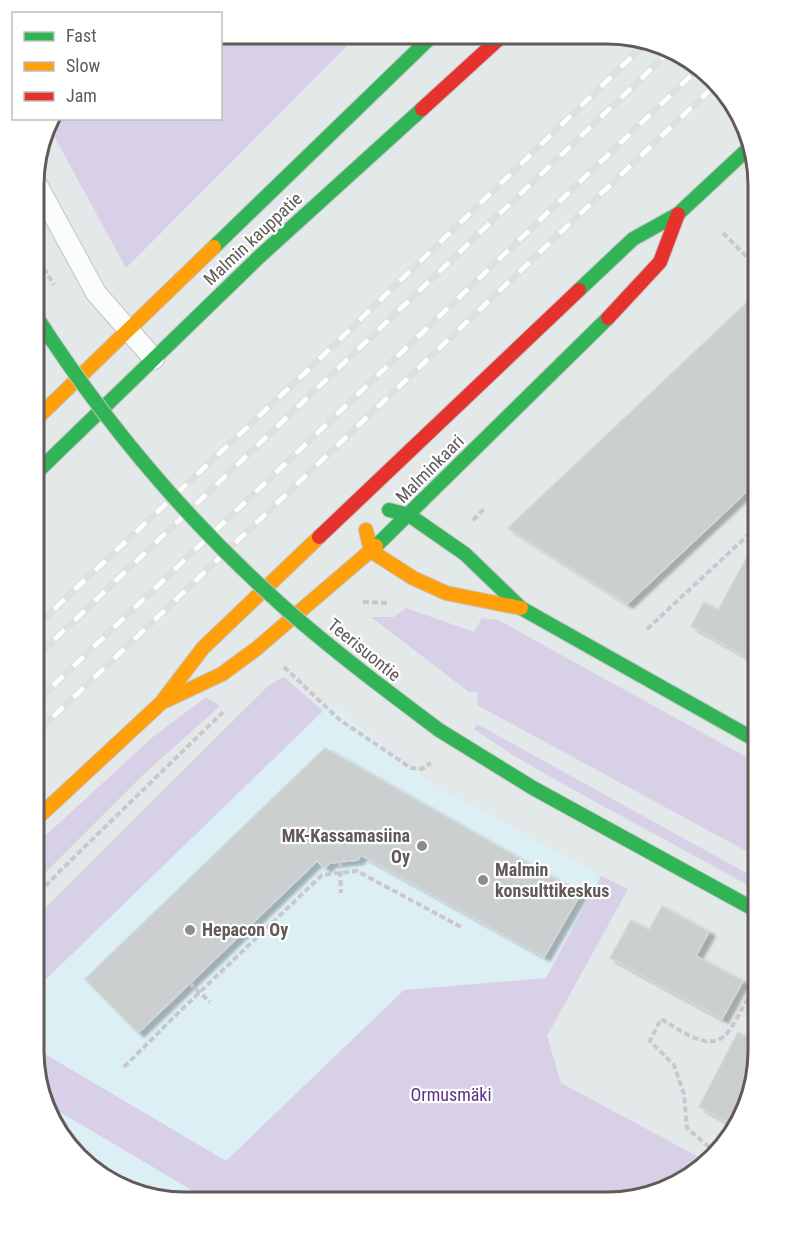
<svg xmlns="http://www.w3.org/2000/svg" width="792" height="1236" font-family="'Roboto Condensed',sans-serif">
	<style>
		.commercial { fill: #dbeff5 }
		.green { fill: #d7d0e7 }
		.building { fill: #cccfd0; stroke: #d2d8d8; stroke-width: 1.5; filter: url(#shadow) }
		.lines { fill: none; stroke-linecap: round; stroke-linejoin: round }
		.lane-casing { stroke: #c4c4c4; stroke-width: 22 }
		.fast-casing { stroke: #c4c4c4; stroke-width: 16 }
		.slow-casing { stroke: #c4c4c4; stroke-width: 16 }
		.jam-casing { stroke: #c4c4c4; stroke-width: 16 }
		.path { stroke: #ccc7cd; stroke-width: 4; stroke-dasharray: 6 3; stroke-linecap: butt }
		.lane { stroke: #fbfcfc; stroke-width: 20 }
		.fast { stroke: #30b455; stroke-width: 14 }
		.slow { stroke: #ff9f0a; stroke-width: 14 }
		.jam { stroke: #e5322d; stroke-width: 14 }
		.rail-casing { stroke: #e0e0e0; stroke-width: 7 }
		.rail { stroke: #fff; stroke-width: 4.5; stroke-dasharray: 14; stroke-linecap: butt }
		.fast-bridge-casing { stroke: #c4c4c4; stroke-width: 16; stroke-linecap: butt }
		.path-bridge { stroke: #ccc7cd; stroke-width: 4; stroke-dasharray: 6 3; stroke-linecap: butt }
		.fast-bridge { stroke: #30b455; stroke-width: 14 }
		.poi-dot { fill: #8f8b8b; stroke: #fff; stroke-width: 2 }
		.labels { text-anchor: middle; stroke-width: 4.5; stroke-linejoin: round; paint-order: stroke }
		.street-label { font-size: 18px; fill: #625959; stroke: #fff }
		.poi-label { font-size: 18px; font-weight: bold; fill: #625959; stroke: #fff; text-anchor: start }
		.park-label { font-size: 18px; fill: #5d3486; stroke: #fff }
		.rim { fill: none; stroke: #625959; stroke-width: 3 }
	</style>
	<defs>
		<filter id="shadow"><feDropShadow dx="6" dy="4" stdDeviation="1.5" flood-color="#0004"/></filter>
	</defs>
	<rect width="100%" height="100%" fill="#e3e8e9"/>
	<!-- commercial -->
	<path class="commercial" d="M330 704 428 781 601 876 546 978 404 990 226 1161 33 1047V991Z
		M43 1102 46 1104 212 1202H165L93 1172 45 1110Z"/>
	<!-- green -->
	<path class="green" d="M221 33 356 34 349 44 126 268 49 127 47 123 48 119 220 118Z
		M406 608 474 632 482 618 498 620 759 764V858L477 705 478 692H469L371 617H394Z
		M284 677 323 711 38 987 33 984V920L269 685Z
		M206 697 220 706 144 774 33 885V847L153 737Z
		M477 724 759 880V891L570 788 516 757 474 729Z
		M601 876 628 889 547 1036 561 1083 706 1161 666 1191 608 1203 212 1202 43 1102 33 1047 226 1161 404 990 546 978Z"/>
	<!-- building -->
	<path class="building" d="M759 291V480L627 604 508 528Z
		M759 535V664L691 626 704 602 718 610Z
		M325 748 581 893 544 957 361 855 358 860 330 863 325 868 317 861 138 1033 85 979Z
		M662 906 709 932 696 956 743 981 722 1019 610 958 631 920 649 930Z
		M738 1032 759 1043V1062L734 1126 699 1107Z"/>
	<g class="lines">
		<!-- lane casing -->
		<g class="lane-casing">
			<path id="lane" d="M34 179 96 293 154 359"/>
		</g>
		<!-- fast casing -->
		<g class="fast-casing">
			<path id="fast" d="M214 247 433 35
				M579 290 633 239 678 214 751 146
				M34 475 259 257 422 109
				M389 510 409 515 465 554 521 608 759 742
				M376 546 608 318
				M439 730 533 788 759 912"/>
		</g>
		<!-- slow casing -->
		<g class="slow-casing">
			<path id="slow" d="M34 421 214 247
				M366 530 371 551 413 578 446 593 521 608
				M165 701 222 674 256 649 376 546
				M33 822 161 703 203 648 319 537"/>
		</g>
		<!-- jam casing -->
		<g class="jam-casing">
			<path id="jam" d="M422 109 503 35
				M608 318 660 262 678 214
				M319 537 579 290"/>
		</g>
		<!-- path -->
		<path class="path" d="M723 233 759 269
			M473 520 485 508
			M750 534 759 538
			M363 602 388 603
			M647 629 759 525
			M284 667 340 720 411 768 422 769 431 763
			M340 862 341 893
			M33 899 62 869 223 712
			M189 983 210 1002
			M124 1067 177 1014 322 875 357 871 461 927
			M716 1153 687 1128 684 1094 674 1065 650 1041 661 1019C677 1028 707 1052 724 1036 733 1029 742 1007 749 997"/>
		<!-- lane -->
		<use href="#lane" class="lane"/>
		<!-- fast -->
		<use href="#fast" class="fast"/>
		<!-- slow -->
		<use href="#slow" class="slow"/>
		<!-- jam -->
		<use href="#jam" class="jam"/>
		<!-- rail casing -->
		<g class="rail-casing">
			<path id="rail" d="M34 628 309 369 648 41
				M34 659 670 51
				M33 705 701 66
				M33 736 715 85"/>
		</g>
		<!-- rail -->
		<use href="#rail" class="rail"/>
		<!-- fast-bridge casing -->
		<g class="fast-bridge-casing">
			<path id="fast-bridge" d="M34 313C104 422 189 523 286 609 335 652 387 691 439 730"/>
		</g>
		<!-- path-bridge -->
		<path class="path-bridge" d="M34 253 54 285"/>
		<!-- fast-bridge -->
		<use href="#fast-bridge" class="fast-bridge"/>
	</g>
	<!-- markers -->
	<g class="poi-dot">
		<circle cx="422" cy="846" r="6"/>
		<circle cx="483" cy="880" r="6"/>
		<circle cx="190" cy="930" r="6"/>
	</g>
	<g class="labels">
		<!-- street labels -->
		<g class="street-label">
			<text transform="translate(253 239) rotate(-43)" y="6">Malmin kauppatie</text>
			<text transform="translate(430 469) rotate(-45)" y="6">Malminkaari</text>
			<text transform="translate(364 650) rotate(39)" y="6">Teerisuontie</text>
		</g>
		<!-- poi labels -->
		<g class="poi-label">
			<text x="410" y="842" text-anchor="end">MK-Kassamasiina<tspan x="410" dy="21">Oy</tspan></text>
			<text x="495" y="876">Malmin<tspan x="495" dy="21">konsulttikeskus</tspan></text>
			<text x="202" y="936">Hepacon Oy</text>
		</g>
		<!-- park labels -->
		<g class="park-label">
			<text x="451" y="1101">Ormusmäki</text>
		</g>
	</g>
	<!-- crop -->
	<path d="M0 0H792V1236H0ZM185 44H607A141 141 0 0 1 748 185V1051A141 141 0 0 1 607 1192H185A141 141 0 0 1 44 1051V185A141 141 0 0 1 185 44Z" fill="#fff" fill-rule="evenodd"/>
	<path class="rim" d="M185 44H607A141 141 0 0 1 748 185V1051A141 141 0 0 1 607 1192H185A141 141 0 0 1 44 1051V185A141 141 0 0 1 185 44Z"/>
	<!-- legend -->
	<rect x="12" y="12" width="210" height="108" fill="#ffffff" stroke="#c0bdbd" stroke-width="1.5"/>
	<rect x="24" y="32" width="30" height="9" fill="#30b455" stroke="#c0bdbd" stroke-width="1.5"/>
	<text x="66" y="42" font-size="18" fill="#625959">Fast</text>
	<rect x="24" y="62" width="30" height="9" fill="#ff9f0a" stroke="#c0bdbd" stroke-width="1.5"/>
	<text x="66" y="72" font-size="18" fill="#625959">Slow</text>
	<rect x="24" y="92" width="30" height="9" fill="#e5322d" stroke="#c0bdbd" stroke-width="1.5"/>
	<text x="66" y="102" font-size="18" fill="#625959">Jam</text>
</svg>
